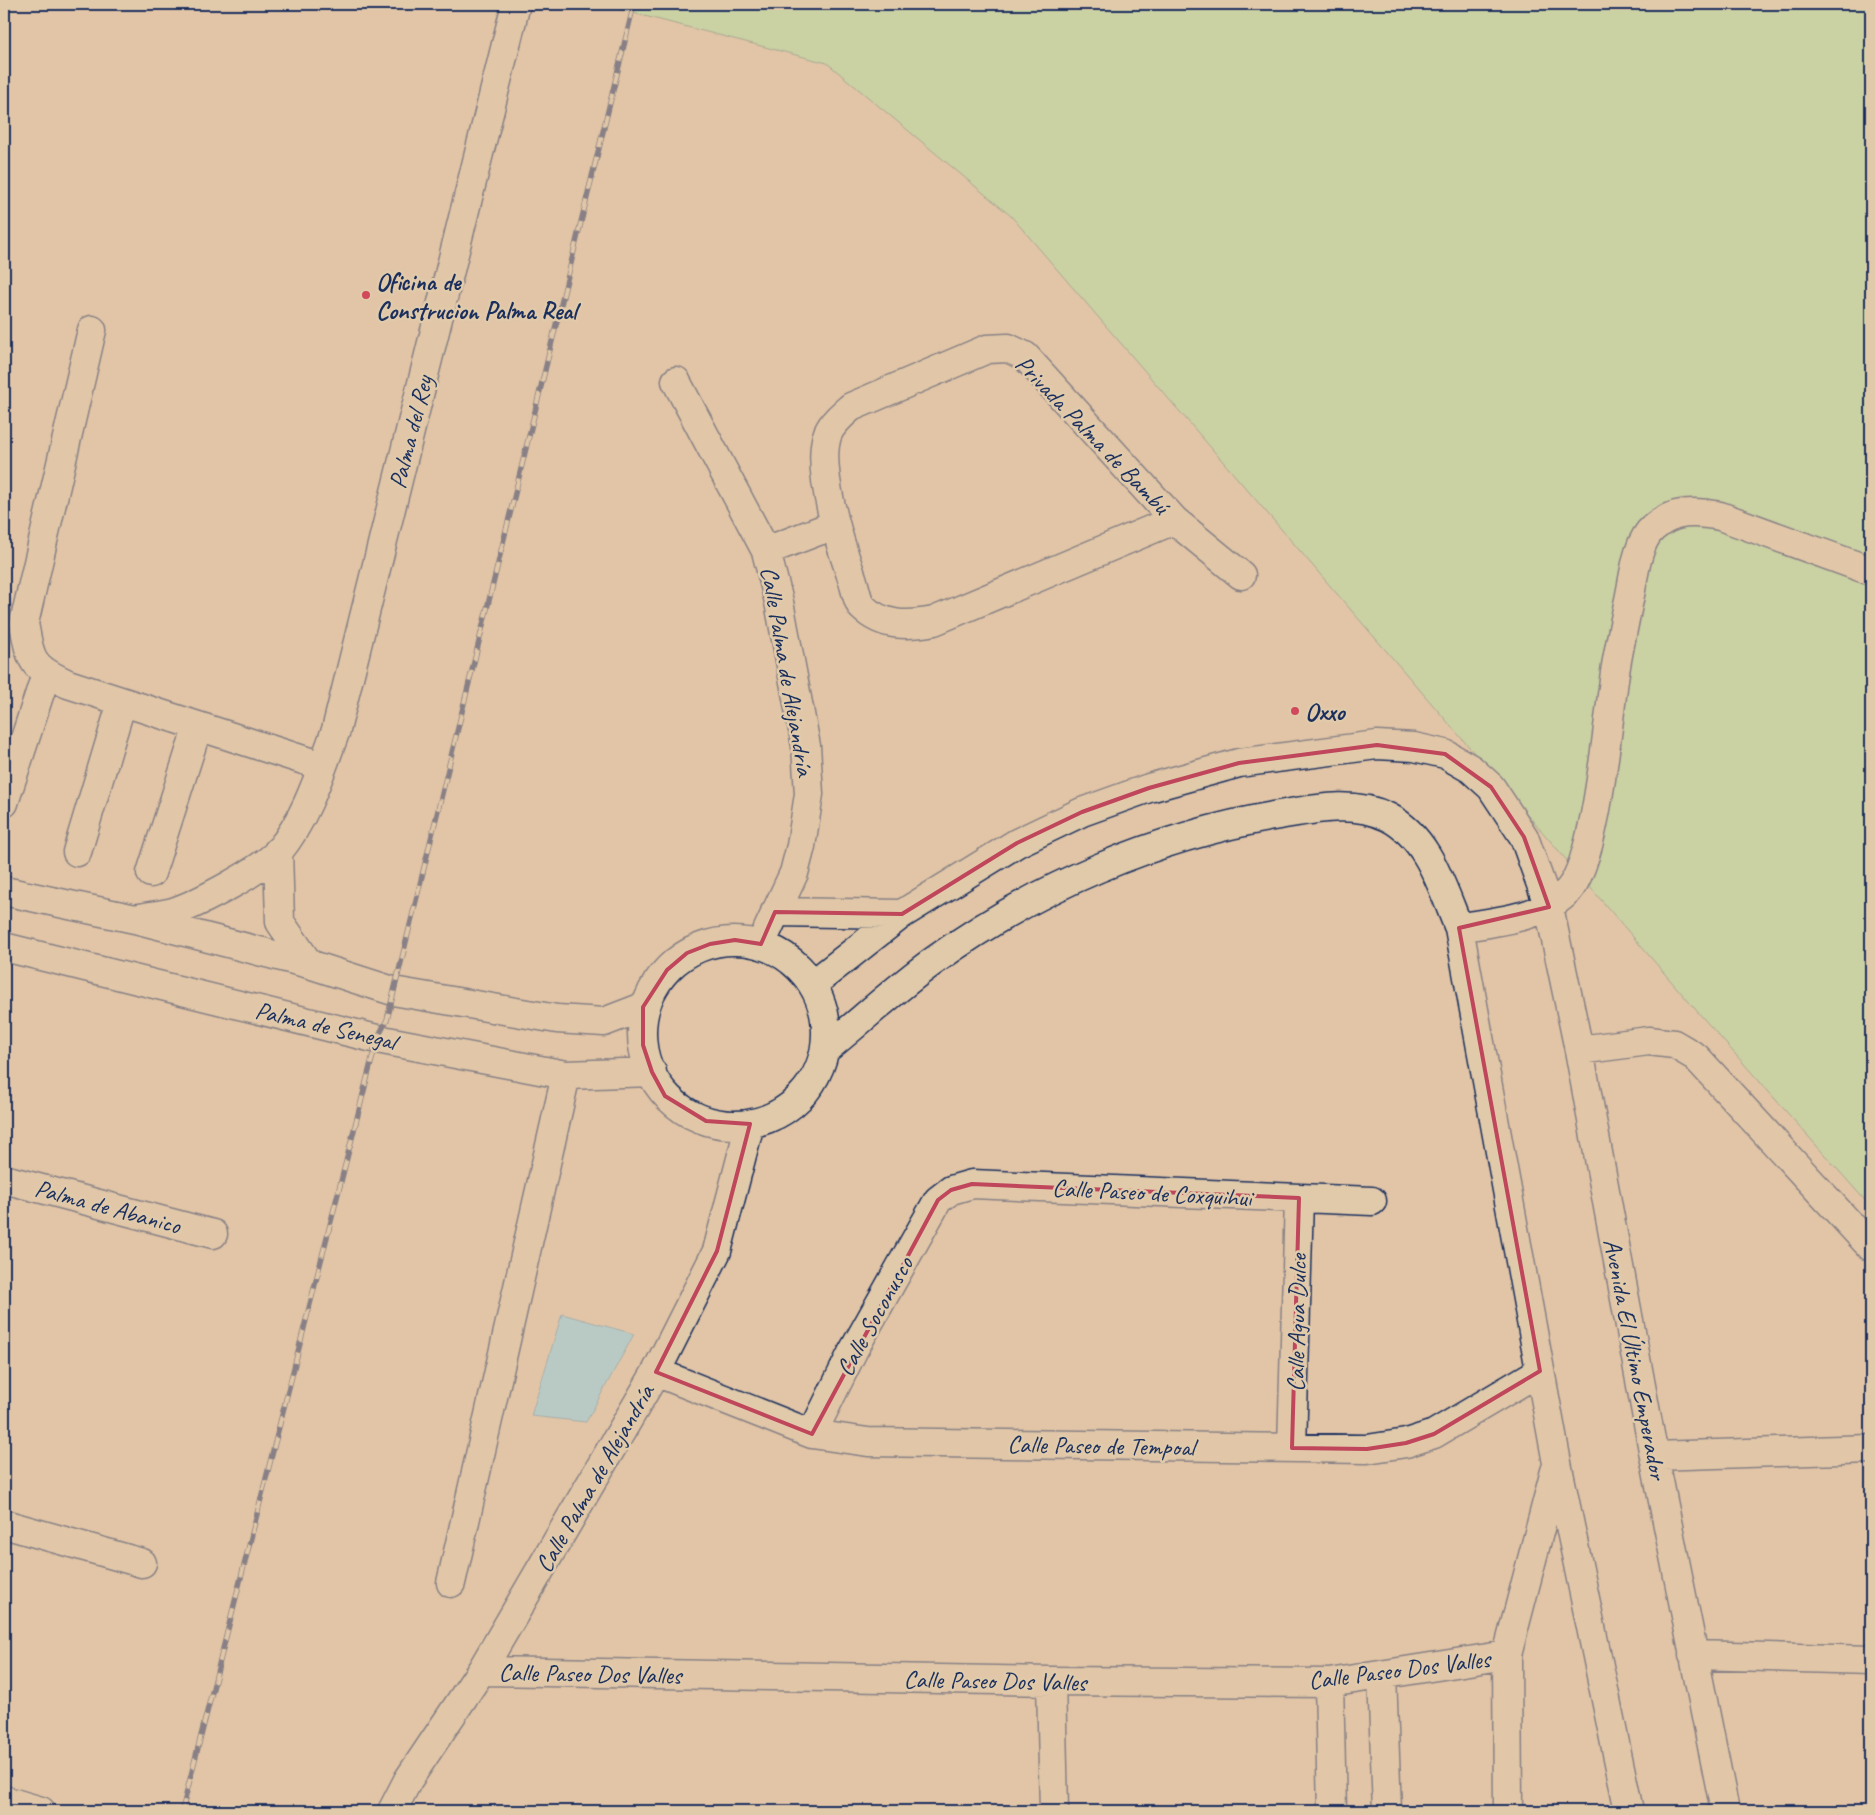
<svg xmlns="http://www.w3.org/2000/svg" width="1875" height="1815" font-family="Caveat,sans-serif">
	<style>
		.green { fill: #aedf9f; stroke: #64877e }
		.water { fill: #88d1ea; stroke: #5c90b2 }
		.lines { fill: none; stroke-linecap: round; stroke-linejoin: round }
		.minor-casing { stroke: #1b2f5e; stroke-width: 31 }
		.minor { stroke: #e0caaa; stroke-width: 28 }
		.rail-casing { stroke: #1b2f5e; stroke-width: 5.5 }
		.rail { stroke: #e0caaa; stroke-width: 4; stroke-dasharray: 11; stroke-linecap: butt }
		.marked { fill: none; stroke: #bf465b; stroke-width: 4; stroke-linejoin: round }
		.poi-dot { fill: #d1495b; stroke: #e0caaa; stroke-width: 2 }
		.labels { text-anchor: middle; stroke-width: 5; stroke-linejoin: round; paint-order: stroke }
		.poi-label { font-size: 25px; font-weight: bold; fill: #1b2f5e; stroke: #e0caaa; text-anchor: start }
		.street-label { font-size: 25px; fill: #1b2f5e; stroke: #e0caaa }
	</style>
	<rect width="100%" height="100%" fill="#e1c5a6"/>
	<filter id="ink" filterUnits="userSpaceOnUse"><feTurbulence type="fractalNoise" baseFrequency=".02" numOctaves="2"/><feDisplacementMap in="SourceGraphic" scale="10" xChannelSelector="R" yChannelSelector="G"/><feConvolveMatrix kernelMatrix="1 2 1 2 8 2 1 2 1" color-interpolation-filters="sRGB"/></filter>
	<g filter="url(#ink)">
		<!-- green -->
		<path class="green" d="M598 4H1871V1207L1696 1010 1011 216 827 63Z"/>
		<!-- water -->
		<path class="water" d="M562 1314 634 1334 586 1422 531 1416Z"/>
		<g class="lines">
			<!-- minor casing -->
			<g class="minor-casing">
				<path id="minor" d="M92 330 24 623C31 662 31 667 68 684L322 766
					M676 381 766 551 779 602 806 746 809 794 801 846 794 873 761 944
					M1174 520 934 621C908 626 883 627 862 607 857 601 855 586 852 578 840 544 815 466 828 433 833 422 843 414 851 407L987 349 1008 348 1025 356 1174 520 1241 575
					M766 551 834 525
					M4 803 46 674
					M278 851 280 922 309 964
					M77 852 122 702
					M151 873 198 726
					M4 891 135 919 309 964 393 991 557 1019 604 1022 643 1007
					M775 912 902 914
					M135 919C148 916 161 915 173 912 198 904 262 870 279 851 307 817 321 770 336 730L516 4
					M1459 928C1495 921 1541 919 1568 891 1598 859 1608 714 1616 666 1620 643 1625 619 1630 595 1634 576 1637 542 1653 528 1673 510 1695 511 1720 516L1871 571
					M642 1033a92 92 0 1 1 184 0a92 92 0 1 1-184 0Z
					M4 947 377 1039 566 1075 652 1072
					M813 984 902 914 1017 843 1082 812 1149 788 1239 763 1377 745 1414 747 1445 754 1471 769 1491 787 1524 837 1549 907 1579 1050 1654 1456 1725 1811
					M825 1050C862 1020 897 987 935 960 1036 887 1156 836 1279 815 1315 809 1353 800 1388 817 1429 838 1442 888 1459 928L1557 1463 1629 1811
					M1579 1050 1649 1041 1674 1044 1696 1057 1871 1247
					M4 1179 213 1234
					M656 1372 812 1434 868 1442 1367 1449 1406 1443 1434 1434 1540 1371
					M812 1434 853 1351 938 1200 951 1190 972 1184 1372 1201
					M1292 1448 1299 1198
					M1654 1456 1871 1449
					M4 1524 142 1563
					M451 1583 566 1075
					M1693 1655 1871 1660
					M481 1671 1051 1681 1329 1683 1507 1655
					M1382 1675 1387 1811
					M1051 1681 1054 1811
					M1329 1683 1332 1811
					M4 1800 41 1811
					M392 1811 408 1780 481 1671 656 1372 717 1251 750 1124
					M1508 1811 1507 1655 1555 1471"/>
			</g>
			<!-- minor -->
			<use href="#minor" class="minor"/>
			<!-- rail casing -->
			<g class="rail-casing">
				<path id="rail" d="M182 1811 377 1039 387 1020 634 4"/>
			</g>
			<!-- rail -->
			<use href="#rail" class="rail"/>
		</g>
	</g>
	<!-- marked area -->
	<path d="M0 0H1875V1815H0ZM1377 745 1445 754 1491 787 1524 837 1549 907 1459 928 1540 1371 1434 1434 1406 1443 1367 1449 1292 1448 1299 1198 972 1184 951 1190 938 1200 812 1434 656 1372 717 1251 750 1124 706 1121 665 1096 652 1072 643 1045V1007L667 970 687 953 710 944 735 940 761 944 775 912 902 914 1017 843 1082 812 1149 788 1239 763Z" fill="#e1c5a6" fill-opacity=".55" fill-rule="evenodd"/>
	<path class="marked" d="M1377 745 1445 754 1491 787 1524 837 1549 907 1459 928 1540 1371 1434 1434 1406 1443 1367 1449 1292 1448 1299 1198 972 1184 951 1190 938 1200 812 1434 656 1372 717 1251 750 1124 706 1121 665 1096 652 1072 643 1045V1007L667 970 687 953 710 944 735 940 761 944 775 912 902 914 1017 843 1082 812 1149 788 1239 763Z"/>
	<!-- markers -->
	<g class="poi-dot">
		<circle cx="366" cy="295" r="5"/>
		<circle cx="1295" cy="711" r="5"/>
	</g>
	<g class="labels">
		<!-- poi labels -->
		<g class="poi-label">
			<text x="376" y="290">Oficina de<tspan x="376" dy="29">Construcion Palma Real</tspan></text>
			<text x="1305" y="720">Oxxo</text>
		</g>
		<!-- street labels -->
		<g class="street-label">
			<text transform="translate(410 432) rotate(-76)" y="9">Palma del Rey</text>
			<text transform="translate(1093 434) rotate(46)" y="9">Privada Palma de Bambú</text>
			<text transform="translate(788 671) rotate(80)" y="9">Calle Palma de Alejandría</text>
			<text transform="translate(326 1025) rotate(13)" y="9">Palma de Senegal</text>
			<text transform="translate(1152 1192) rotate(3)" y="9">Calle Paseo de Coxquihui</text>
			<text transform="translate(108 1206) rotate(15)" y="9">Palma de Abanico</text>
			<text transform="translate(874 1316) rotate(-61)" y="9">Calle Soconusco</text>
			<text transform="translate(1296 1323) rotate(-89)" y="9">Calle Agua Dulce</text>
			<text transform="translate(1636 1359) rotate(79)" y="9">Avenida El Último Emperador</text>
			<text transform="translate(1101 1445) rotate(1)" y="9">Calle Paseo de Tempoal</text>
			<text transform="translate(594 1478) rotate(-60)" y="9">Calle Palma de Alejandría</text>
			<text transform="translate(1399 1669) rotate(-7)" y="9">Calle Paseo Dos Valles</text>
			<text transform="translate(590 1673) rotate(1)" y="9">Calle Paseo Dos Valles</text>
			<text transform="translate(995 1680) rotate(1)" y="9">Calle Paseo Dos Valles</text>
		</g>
	</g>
	<!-- margin -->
	<rect width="1875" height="1815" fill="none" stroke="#e0caaa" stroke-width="20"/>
	<rect x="10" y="10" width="1855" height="1795" fill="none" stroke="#1b2f5e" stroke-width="2" filter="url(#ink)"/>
</svg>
